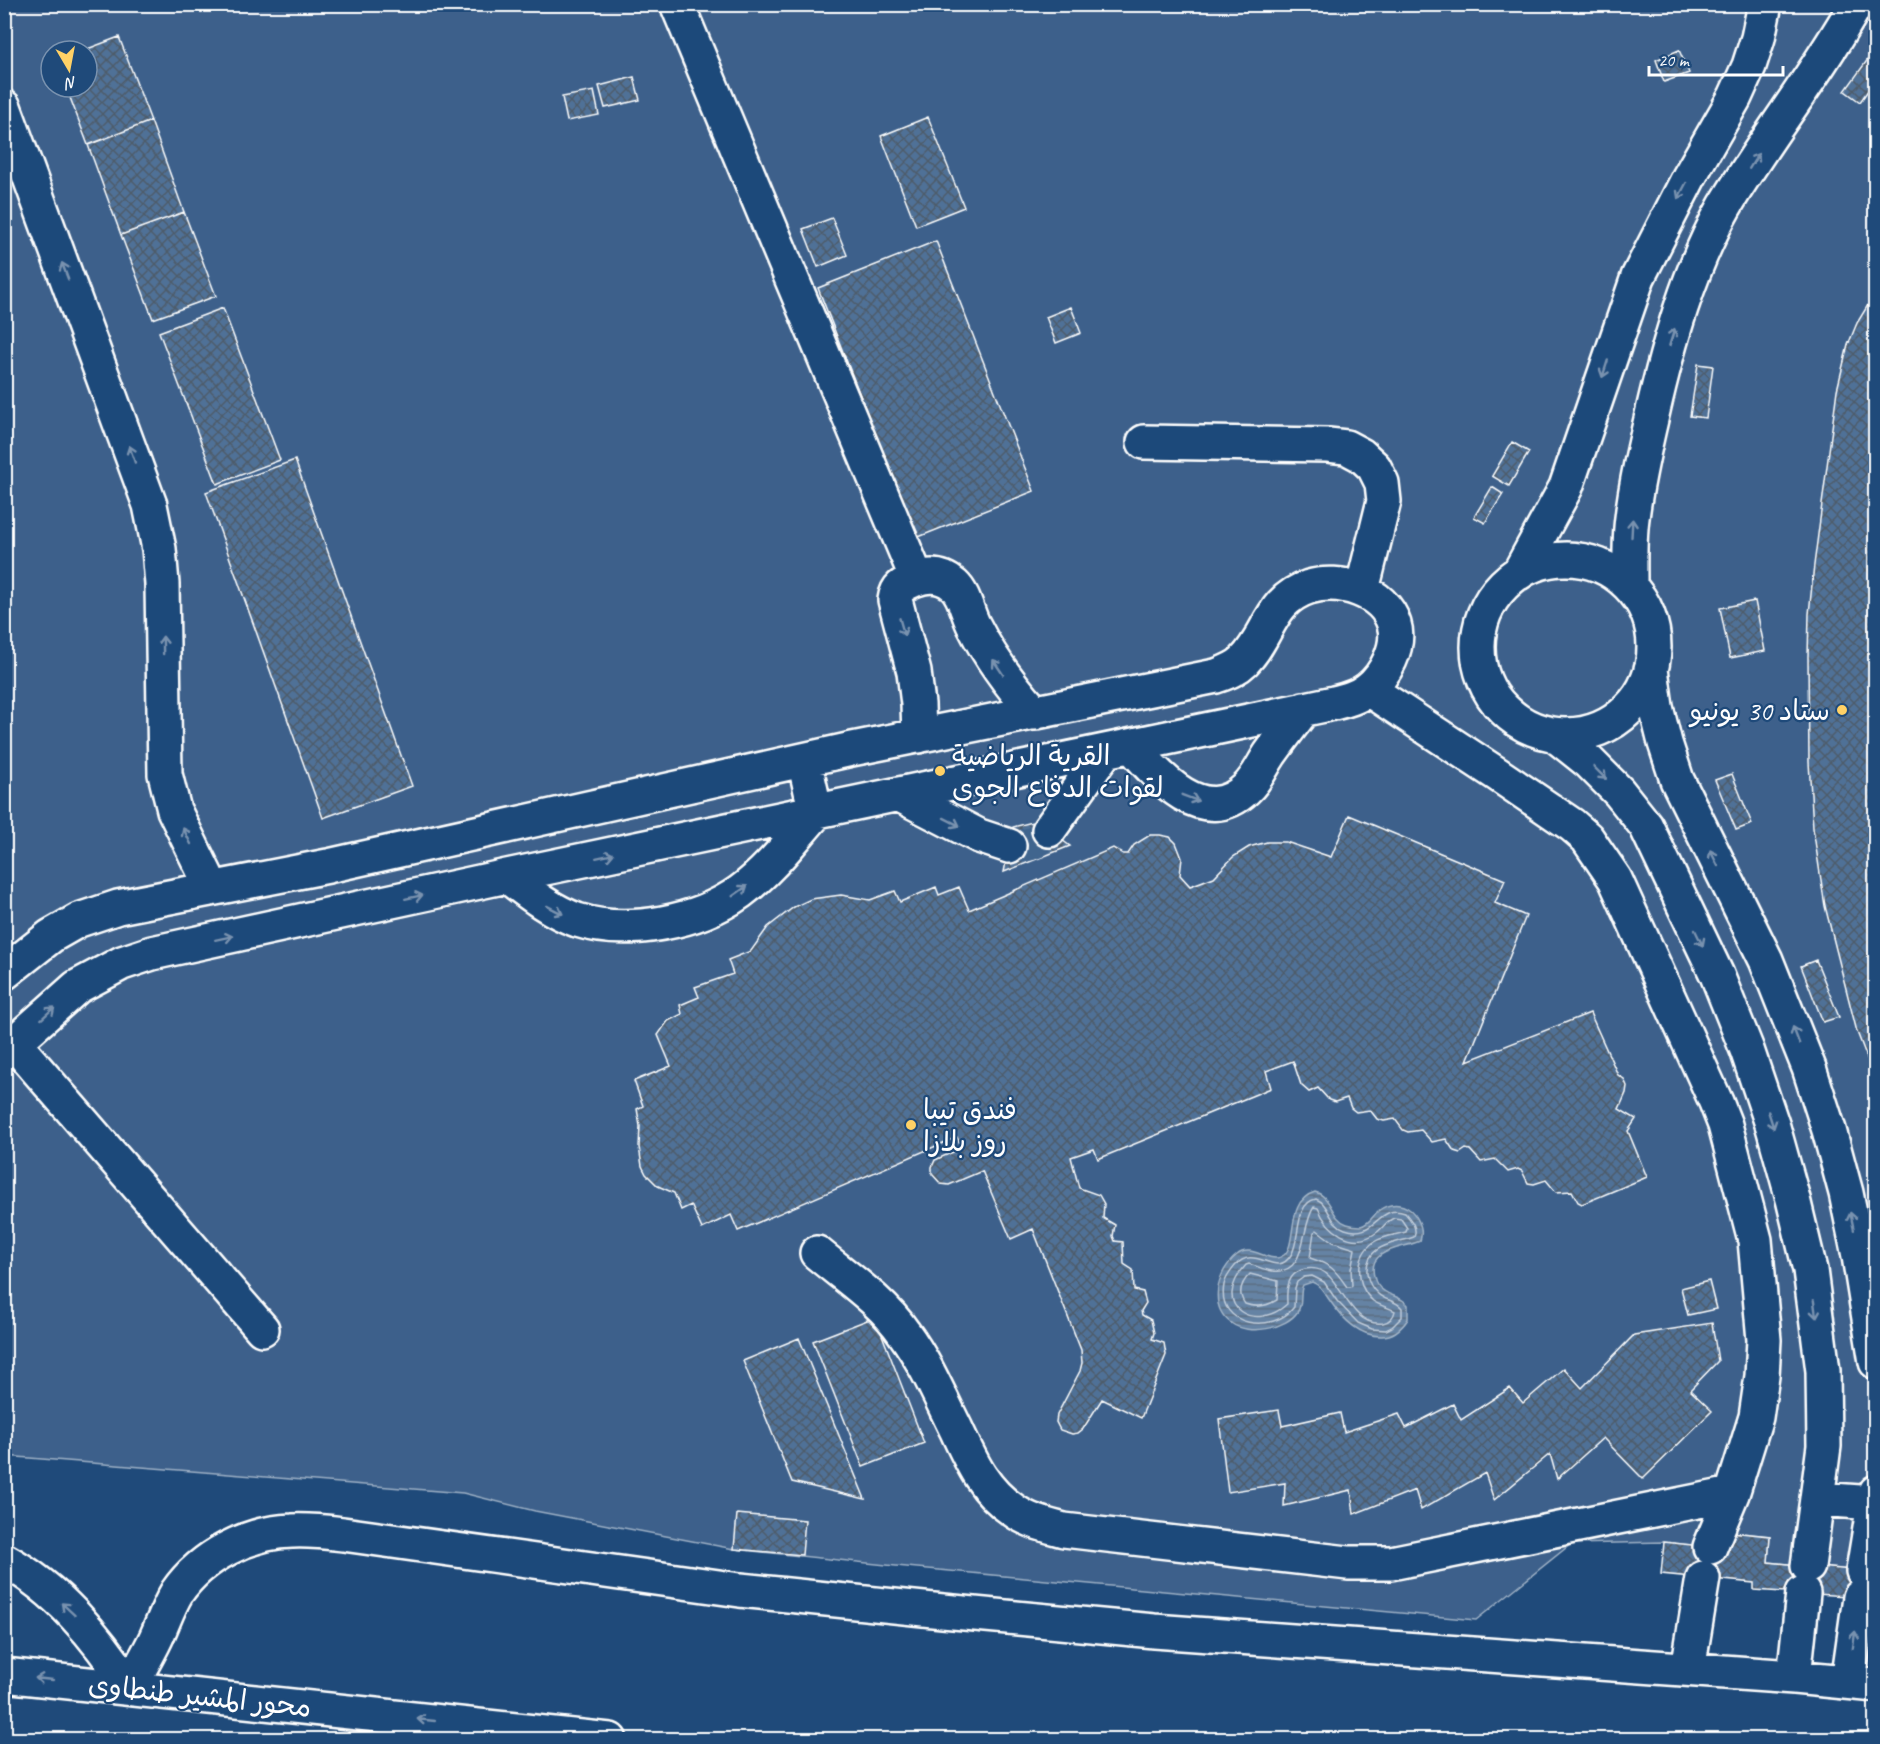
<svg xmlns="http://www.w3.org/2000/svg" width="1880" height="1744" font-family="Caveat,'Playpen Sans Arabic',sans-serif">
	<style>
		.grass { fill: #3c618b; stroke: #9eb0c5; stroke-width: 1.5; fill-rule: evenodd }
		.water { fill: url(#water-rules); stroke: #a3b5c8; stroke-width: 1.5 }
		.lines { fill: none; stroke-linecap: round; stroke-linejoin: round }
		.shore { stroke: #c1cddb; stroke-width: 1.5 }
		.building { fill: url(#building-cross-hatch); stroke: #fff; stroke-width: 1.5 }
		.minor-tunnel { stroke: #41658e; stroke-width: 33; stroke-dasharray: 33 16; stroke-linecap: butt }
		.minor-casing { stroke: #fff; stroke-width: 38 }
		.highway-casing { stroke: #fff; stroke-width: 38 }
		.minor { stroke: #1f4a7a; stroke-width: 33 }
		.highway { stroke: #1f4a7a; stroke-width: 33 }
		.oneway { stroke: #7992af }
		.poi-dot { fill: #ffd166; stroke: #1f4a7a; stroke-width: 2 }
		.labels { text-anchor: middle; stroke-width: 4.5; stroke-linejoin: round; paint-order: stroke }
		.poi-label { font-size: 28px; fill: #fff; stroke: #1f4a7a; text-anchor: start }
		.street-label { font-size: 28px; fill: #fff; stroke: #1f4a7a }
	</style>
	<defs>
		<pattern id="water-rules" width="6" height="5" patternUnits="userSpaceOnUse" patternTransform="scale(1.5)"><rect width="6" height="5" fill="#6583a4"/><path d="M0 2.5h6" fill="none" stroke="#5b6d81"/></pattern>
		<pattern id="building-cross-hatch" width="8" height="8" patternUnits="userSpaceOnUse" patternTransform="scale(1.5)"><rect width="8" height="8" fill="#507197"/><path d="M0 0l8 8M0 8l8-8" fill="none" stroke="#4e5b6a"/></pattern>
	</defs>
	<rect width="100%" height="100%" fill="#1f4a7a"/>
	<filter id="ink" filterUnits="userSpaceOnUse"><feTurbulence type="fractalNoise" baseFrequency=".0167" numOctaves="2"/><feDisplacementMap in="SourceGraphic" scale="12" xChannelSelector="R" yChannelSelector="G"/><feConvolveMatrix kernelMatrix="1 2 1 2 8 2 1 2 1" color-interpolation-filters="sRGB"/></filter>
	<g filter="url(#ink)">
		<!-- grass -->
		<path class="grass" d="M4 5H1875L1876 1549 1873 1572 1768 1562 1770 1536 1731 1532 1729 1549 1664 1542 1571 1544 1476 1620 896 1566 734 1549 535 1511 463 1493 5 1456ZM51 51H87V87H51Z"/>
		<!-- water -->
		<path class="water" d="M1315 1192C1333 1197 1330 1218 1347 1224 1350 1225 1357 1226 1361 1226 1369 1224 1373 1216 1378 1211 1391 1201 1406 1203 1415 1215 1421 1224 1423 1231 1420 1241 1403 1249 1367 1248 1374 1276 1375 1282 1379 1288 1384 1291 1392 1297 1401 1296 1408 1305V1319C1402 1328 1394 1336 1382 1336 1358 1337 1340 1316 1328 1298 1323 1291 1320 1285 1312 1282L1303 1285C1299 1293 1303 1303 1298 1311 1287 1329 1248 1336 1231 1323 1208 1306 1217 1271 1237 1255 1252 1242 1270 1266 1284 1255 1298 1243 1285 1201 1315 1192Z"/>
		<g class="lines">
			<!-- shore -->
			<path class="shore" d="M1316 1199C1330 1204 1328 1223 1345 1229 1376 1240 1377 1203 1405 1213 1411 1220 1418 1228 1414 1237 1395 1244 1365 1244 1367 1273 1368 1281 1372 1289 1378 1294 1385 1301 1396 1300 1402 1308V1317L1392 1327 1386 1330 1372 1329 1358 1323 1337 1301 1324 1282 1312 1276 1304 1277 1297 1282 1295 1288 1294 1307C1274 1334 1216 1328 1224 1285 1225 1278 1231 1271 1235 1266 1255 1242 1276 1280 1291 1255 1301 1240 1294 1203 1316 1199Z
				M1314 1207 1318 1208C1327 1230 1352 1250 1376 1233 1383 1228 1386 1221 1394 1218L1401 1219 1407 1228 1406 1232C1395 1235 1383 1236 1374 1242 1354 1256 1356 1286 1373 1301 1380 1306 1388 1307 1395 1311 1394 1317 1389 1322 1383 1323 1355 1327 1344 1291 1329 1276 1316 1263 1292 1267 1288 1286 1286 1292 1287 1298 1287 1304 1256 1333 1208 1308 1246 1265L1249 1264C1257 1266 1264 1270 1272 1271 1308 1276 1300 1227 1314 1207Z
				M1317 1230 1333 1242 1355 1249 1351 1269 1352 1285 1351 1287H1347C1334 1268 1331 1265 1310 1258L1314 1232Z
				M1250 1274 1278 1281 1277 1300C1267 1306 1256 1308 1245 1304 1237 1293 1241 1283 1250 1274Z"/>
		</g>
		<!-- building -->
		<path class="building" d="M119 37 151 121 88 145 66 87H87V51H82Z
			M1876 48V79L1860 102 1845 91Z
			M1679 50 1689 73 1664 82 1656 60Z
			M634 77 640 100 605 108 599 86Z
			M594 91 599 115 567 121 562 97Z
			M928 117 964 207 916 226 881 136Z
			M151 121 184 212 121 235 88 145Z
			M184 212 216 296 153 319 121 235Z
			M832 218 847 255 818 267 803 229Z
			M936 241 1034 491 916 538 818 288Z
			M1876 292V1081L1857 1032 1825 906 1813 828 1809 762 1808 657 1809 614 1814 565 1837 390 1848 345 1857 323Z
			M1071 307 1081 333 1056 343 1046 317Z
			M223 308 280 460 217 484 159 332Z
			M1698 364 1713 366 1706 418 1690 416Z
			M1512 442 1529 452 1509 486 1492 476Z
			M295 460 412 786 323 818 206 492Z
			M1492 487 1503 494 1485 523 1474 517Z
			M1755 601 1765 651 1730 658 1720 608Z
			M1732 774 1752 824 1736 830 1715 780Z
			M1349 815 1505 880 1495 903 1526 916 1467 1061 1590 1013 1618 1075 1624 1079 1627 1086 1626 1093 1619 1109 1636 1119 1628 1131 1647 1177 1582 1204 1578 1202 1572 1191 1556 1192 1546 1180 1534 1184 1528 1183 1522 1171 1518 1169 1508 1172 1495 1159 1481 1162 1470 1150 1466 1149 1460 1153 1454 1151 1446 1139 1432 1142 1421 1130 1408 1132 1403 1130 1395 1119 1384 1121 1377 1119 1370 1110 1356 1112 1351 1108 1347 1098 1335 1102 1329 1100 1318 1088 1309 1092 1301 1085 1293 1061 1266 1071 1271 1088 1098 1159 1094 1149 1071 1157 1079 1188 1099 1195 1104 1204 1103 1218 1115 1225 1113 1236 1115 1241 1123 1242 1124 1264 1133 1270 1134 1290 1143 1292 1146 1303 1141 1311 1142 1315 1151 1320 1154 1333 1152 1339 1164 1343 1166 1355 1141 1418 1102 1399 1083 1429 1078 1433 1072 1434 1060 1430 1056 1422 1057 1415 1080 1371 1082 1363 1081 1350 1033 1229 1011 1239 982 1171 949 1185 941 1184 932 1174V1167L935 1160 962 1148 957 1137 738 1231 731 1215 702 1229 691 1205 681 1210 674 1193 658 1186 646 1174 642 1166 639 1147 640 1126 637 1109 643 1106 634 1081 671 1066 658 1035 668 1021 682 1014 680 1005 699 997 695 987 733 974 728 960 751 951 768 927 794 907 811 899 841 895 870 900 895 891 900 902 936 887 939 895 959 887 969 910 1113 848 1123 854H1128L1134 845 1150 835H1160L1170 837 1176 843 1182 858 1180 875 1190 886 1214 877 1233 857 1249 847 1267 842H1286L1331 857Z
			M1036 821 1070 846 1004 872 1013 827Z
			M1816 960 1839 1017 1823 1022 1801 966Z
			M1709 1281 1716 1309 1688 1315 1681 1288Z
			M875 1317 924 1443 863 1467 813 1341Z
			M1712 1323 1718 1361 1690 1390 1712 1411 1643 1479 1603 1438 1557 1479 1550 1454 1494 1500 1485 1473 1421 1510 1415 1490 1354 1514 1351 1490 1284 1506 1285 1483 1228 1492 1219 1419 1279 1410 1282 1426 1340 1413 1344 1432 1399 1414 1406 1428 1453 1404 1461 1420 1510 1388 1523 1403 1564 1368 1582 1388 1634 1335Z
			M799 1338 865 1499 792 1482 743 1361Z
			M737 1514 805 1520 802 1555 734 1549Z
			M1731 1532 1770 1536 1768 1562 1808 1566 1863 1571 1876 1549V1598L1754 1590V1583L1661 1574 1664 1542 1729 1549Z"/>
		<g class="lines">
			<!-- minor-tunnel -->
			<path class="minor-tunnel" d="M1009 846C1027 847 1038 844 1049 830"/>
			<!-- minor casing -->
			<g class="minor-casing">
				<path id="minor" d="M677 4 917 579
					M4 107 150 505 159 549 162 584 165 774 174 810 212 888
					M1144 442 1328 445 1346 447 1361 455 1374 467 1382 483 1384 501 1362 590
					M1478 647a88 88 0 1 1 176 0a88 88 0 1 1-176 0Z
					M1519 573 1566 487 1638 277 1689 177 1735 97 1749 66 1758 38 1765 4
					M1630 586C1630 564 1629 540 1632 518 1636 483 1644 449 1652 415 1668 345 1689 269 1725 206 1766 137 1817 74 1856 4
					M1651 669 1656 707 1665 743 1677 780 1766 960 1809 1068 1829 1130 1846 1193 1859 1256 1876 1362
					M1368 689 1497 774 1572 825 1587 838 1615 879 1716 1102 1725 1125 1755 1240 1764 1340 1762 1376 1756 1417 1732 1494 1710 1547
					M1555 735 1589 762 1619 792 1646 826 1717 975 1747 1050 1773 1127 1793 1199 1810 1270 1823 1371 1824 1446 1808 1566
					M919 736 918 704 914 672 895 600C897 586 904 584 916 579 930 574 943 575 954 585 965 595 967 613 974 626 990 658 1011 686 1035 713
					M1132 746C1158 777 1204 829 1246 789 1257 779 1262 766 1270 754 1281 739 1292 724 1304 709
					M900 795 979 836 1009 846
					M1049 830 1105 752
					M507 876C529 893 551 911 577 920 627 936 698 922 740 892 769 871 792 840 816 813L804 760
					M4 973 51 936 79 920 118 907 328 866 852 749 1216 676C1227 672 1236 669 1244 661 1270 635 1269 600 1309 587 1340 578 1384 591 1394 624 1401 646 1385 676 1368 689 1358 697 1346 700 1334 703L507 876 152 953 122 963 77 987 4 1052
					M14 1043 262 1329
					M817 1253C847 1278 882 1301 904 1333 926 1363 940 1397 956 1429 971 1461 983 1490 1013 1510 1028 1521 1046 1525 1064 1530L1348 1563H1391L1732 1494
					M1818 1499 1874 1503
					M4 1560C58 1589 97 1637 130 1687
					M1863 1571 1876 1492
					M1688 1669 1703 1578
					M1794 1677 1803 1593
					M1848 1682 1860 1597
					M130 1687C138 1671 148 1655 156 1638 163 1623 168 1607 177 1592 202 1556 249 1532 292 1531 309 1530 326 1532 343 1534L740 1590 943 1611 1154 1631 1794 1677 1876 1685"/>
			</g>
			<!-- highway casing -->
			<g class="highway-casing">
				<path id="highway" d="M4 1675 610 1740"/>
			</g>
			<!-- minor -->
			<use href="#minor" class="minor"/>
			<!-- highway -->
			<use href="#highway" class="highway"/>
		</g>
		<!-- one-way arrows -->
		<defs><path id="oneway-shaft" d="M-6 0H5M1.5-3L5.5 0L1.5 3" fill="none" stroke-width="1.6" stroke-linecap="round" stroke-linejoin="round" transform="scale(1.5)"/></defs>
		<g class="oneway">
			<use href="#oneway-shaft" transform="translate(1754 161) rotate(-58)"/>
			<use href="#oneway-shaft" transform="translate(1682 191) rotate(118)"/>
			<use href="#oneway-shaft" transform="translate(65 271) rotate(-111)"/>
			<use href="#oneway-shaft" transform="translate(1672 337) rotate(-73)"/>
			<use href="#oneway-shaft" transform="translate(1605 369) rotate(108)"/>
			<use href="#oneway-shaft" transform="translate(132 454) rotate(-109)"/>
			<use href="#oneway-shaft" transform="translate(1632 528) rotate(-87)"/>
			<use href="#oneway-shaft" transform="translate(902 627) rotate(74)"/>
			<use href="#oneway-shaft" transform="translate(163 645) rotate(-91)"/>
			<use href="#oneway-shaft" transform="translate(998 667) rotate(-124)"/>
			<use href="#oneway-shaft" transform="translate(1600 773) rotate(45)"/>
			<use href="#oneway-shaft" transform="translate(1190 798) rotate(21)"/>
			<use href="#oneway-shaft" transform="translate(952 822) rotate(27)"/>
			<use href="#oneway-shaft" transform="translate(187 836) rotate(-116)"/>
			<use href="#oneway-shaft" transform="translate(605 856) rotate(-12)"/>
			<use href="#oneway-shaft" transform="translate(1714 858) rotate(-116)"/>
			<use href="#oneway-shaft" transform="translate(740 891) rotate(-35)"/>
			<use href="#oneway-shaft" transform="translate(414 897) rotate(-12)"/>
			<use href="#oneway-shaft" transform="translate(555 910) rotate(27)"/>
			<use href="#oneway-shaft" transform="translate(224 938) rotate(-12)"/>
			<use href="#oneway-shaft" transform="translate(1699 938) rotate(64)"/>
			<use href="#oneway-shaft" transform="translate(48 1013) rotate(-42)"/>
			<use href="#oneway-shaft" transform="translate(1796 1035) rotate(-111)"/>
			<use href="#oneway-shaft" transform="translate(1771 1120) rotate(72)"/>
			<use href="#oneway-shaft" transform="translate(1852 1221) rotate(-102)"/>
			<use href="#oneway-shaft" transform="translate(1815 1309) rotate(82)"/>
			<use href="#oneway-shaft" transform="translate(68 1609) rotate(-137)"/>
			<use href="#oneway-shaft" transform="translate(1854 1640) rotate(-82)"/>
			<use href="#oneway-shaft" transform="translate(44 1679) rotate(-174)"/>
			<use href="#oneway-shaft" transform="translate(426 1720) rotate(-174)"/>
		</g>
	</g>
	<!-- markers -->
	<g class="poi-dot">
		<circle cx="1842" cy="710" r="6"/>
		<circle cx="940" cy="771" r="6"/>
		<circle cx="911" cy="1125" r="6"/>
	</g>
	<g class="labels">
		<!-- poi labels -->
		<g class="poi-label">
			<text x="1830" y="720" text-anchor="end">ستاد 30 يونيو</text>
			<text x="952" y="765">القرية الرياضية<tspan x="952" dy="32">لقوات الدفاع الجوى</tspan></text>
			<text x="923" y="1119">فندق تيبا<tspan x="923" dy="32">روز بلازا</tspan></text>
		</g>
		<!-- street labels -->
		<g class="street-label">
			<text transform="translate(200 1695) rotate(6)" y="10">محور المشير طنطاوى</text>
		</g>
	</g>
	<!-- margin -->
	<rect width="1880" height="1744" fill="none" stroke="#1f4a7a" stroke-width="24"/>
	<rect x="12" y="12" width="1856" height="1720" fill="none" stroke="#fff" stroke-width="2" filter="url(#ink)"/>
	<!-- north arrow -->
	<g transform="translate(69 69) rotate(170)"><circle r="28" fill="#1f4a7a" stroke="#7992af" stroke-width="1.5"/>
	<path d="M0-4.5L10 22L0 15L-10 22Z" fill="#ffd166"/>
	<text y="-9" font-size="16" font-weight="bold" text-anchor="middle" fill="#ffffff">N</text>
	</g>
	<!-- scale -->
	<path d="M1649 66v9h134v-9" fill="none" stroke="#ffffff" stroke-width="3"/>
	<text x="1658" y="66" font-size="18" fill="#ffffff" stroke="#1f4a7a" stroke-width="4.5" paint-order="stroke">20 m</text>
</svg>
